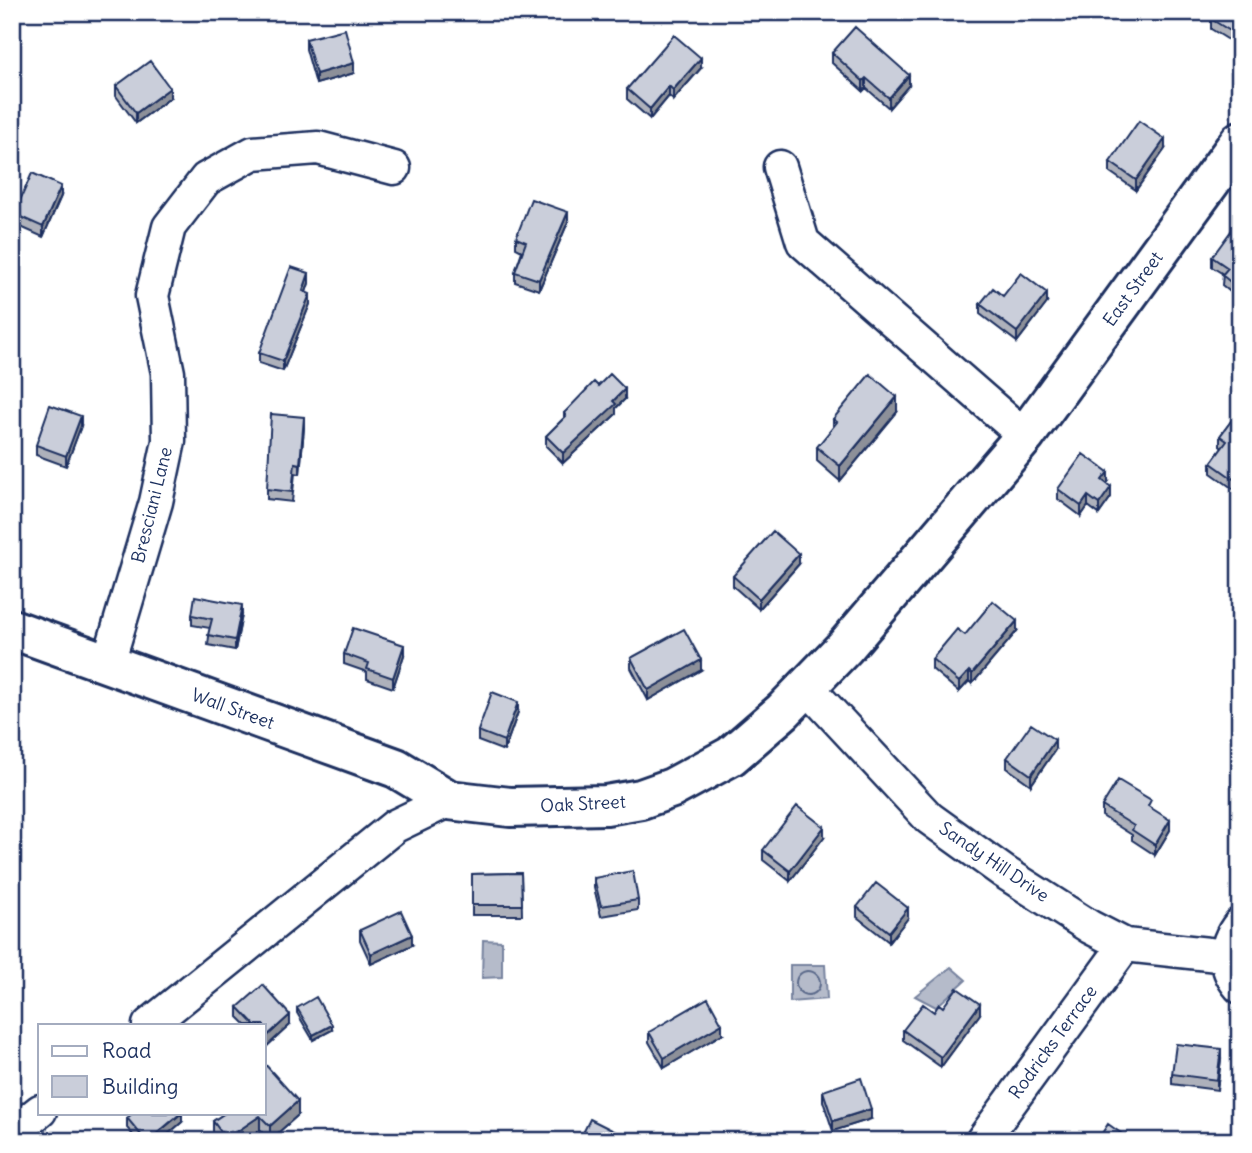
<svg xmlns="http://www.w3.org/2000/svg" width="1252" height="1153" font-family="Delius,sans-serif">
	<style>
		.water { fill: #b5bbca; stroke: #77839f; stroke-width: 2 }
		.lines { fill: none; stroke-linecap: round; stroke-linejoin: round }
		.shore { stroke: #596789; stroke-width: 2 }
		.minor-casing { stroke: #1b2f5e; stroke-width: 37 }
		.major-casing { stroke: #1b2f5e; stroke-width: 44 }
		.minor { stroke: #fff; stroke-width: 32 }
		.major { stroke: #fff; stroke-width: 38 }
		.wall { fill: #aeb1bb; stroke: #1b2f5e; stroke-width: 2 }
		.shaded-wall { fill: #8d9099; stroke: #1b2f5e; stroke-width: 2 }
		.building { fill: #caceda; stroke: #1b2f5e; stroke-width: 2 }
		.labels { text-anchor: middle; stroke-width: 5; stroke-linejoin: round; paint-order: stroke }
		.street-label { font-size: 18px; fill: #1b2f5e; stroke: #fff }
	</style>
	<rect width="100%" height="100%" fill="#fff"/>
	<filter id="ink" filterUnits="userSpaceOnUse"><feTurbulence type="fractalNoise" baseFrequency=".0143" numOctaves="2"/><feDisplacementMap in="SourceGraphic" scale="14" xChannelSelector="R" yChannelSelector="G"/><feConvolveMatrix kernelMatrix="1 2 1 2 8 2 1 2 1" color-interpolation-filters="sRGB"/></filter>
	<g filter="url(#ink)">
		<!-- water -->
		<path class="water" d="M483 940 502 941V977L482 978Z
			M790 965H825L827 999 790 1002Z
			M951 967 966 980 936 1007 915 996Z"/>
		<g class="lines">
			<!-- shore -->
			<path class="shore" d="M796 983a12 12 0 1 1 24 0a12 12 0 1 1-24 0Z"/>
			<!-- minor casing -->
			<g class="minor-casing">
				<path id="minor" d="M780 167 803 242 1025 436
					M108 663 156 502 169 441 168 373 152 296 169 227 206 179 253 153 318 148 394 168
					M807 687 929 818 1004 872 1090 927 1125 945 1227 956
					M1240 924C1223 945 1223 967 1240 987
					M149 1025 395 826 449 800
					M12 1133 40 1111
					M982 1141 1125 945"/>
			</g>
			<!-- major casing -->
			<g class="major-casing">
				<path id="major" d="M12 629 396 768 449 800 510 807 606 805 641 799 672 788 731 756 783 711 845 647 1025 436 1240 141"/>
			</g>
			<!-- minor -->
			<use href="#minor" class="minor"/>
			<!-- major -->
			<use href="#major" class="major"/>
		</g>
		<!-- wall -->
		<path class="wall" d="M1240 12V47L1211 29V19Z
			M306 39 354 73 316 84 306 49Z
			M832 53 909 85 889 108 866 88 863 91 832 63Z
			M701 68 673 100 669 96 650 119 627 99V89Z
			M116 86 170 98 136 123 116 96Z
			M1165 149 1136 190 1110 172V162Z
			M61 196 43 237 14 224V214Z
			M568 222 539 290 515 282V272L522 251 516 248V238Z
			M1240 237V300L1222 285 1223 274 1212 267V257Z
			M309 283 306 292 310 304 283 371 259 363V353Z
			M1003 296 1047 303 1017 342 980 314V304Z
			M598 386 625 399 616 408V414L563 463 546 446V436L564 418V413Z
			M1240 409V492L1239 493 1211 473V463L1222 448 1220 446V436Z
			M897 412 840 481 817 461V447L833 428V419Z
			M81 426 66 466 36 455V445Z
			M304 427 300 474 295 473 292 502 267 499V489Z
			M1108 482 1106 484 1111 497 1099 514 1088 506 1081 516 1058 499V489Z
			M799 564 759 609 733 586V576Z
			M192 615H242L235 650 208 645 210 628 192 625Z
			M1017 631 972 684 969 681 959 692 932 669V659L965 635Z
			M344 654 404 655 393 688 367 679V672L344 664Z
			M631 658 701 670 648 700 631 668Z
			M518 712 504 751 478 741V731Z
			M1055 750 1031 785 1007 768V758Z
			M1102 806 1151 808 1170 830 1155 855 1132 840V835L1102 816Z
			M824 837 790 881 763 860V850Z
			M521 873 522 915H472V874Z
			M594 878 638 900V910L601 916 594 888Z
			M857 907 908 918 889 942 857 917Z
			M360 930 412 945 371 964 360 940Z
			M238 1007 290 1025 266 1047 264 1045V1025H246L238 1017Z
			M943 1007 980 1014 941 1067 903 1040V1030Z
			M297 1008 332 1030 313 1040 297 1013Z
			M649 1032 722 1034 664 1068 649 1042Z
			M1221 1059 1217 1090 1172 1084V1074Z
			M823 1091 871 1119 833 1131 823 1101Z
			M225 1113 298 1115 270 1140 260 1130 244 1141H217L213 1135V1121Z
			M127 1118 182 1122 160 1141H138L127 1128Z"/>
		<!-- shaded-wall -->
		<path class="shaded-wall" d="M701 58V68L673 100V90Z
			M354 63V73L316 84V74Z
			M909 75V85L889 108V98Z
			M866 78V88L863 91V81Z
			M669 86V96L650 119V109Z
			M170 88V98L136 123V113Z
			M1165 139V149L1136 190V180Z
			M61 186V196L43 237V227Z
			M568 212V222L539 290V280Z
			M309 273V283L303 301V291Z
			M1047 293V303L1017 342V332Z
			M310 294V304L283 371V361Z
			M625 389V399L616 408V414L563 463V453Z
			M897 397V412L840 481V466Z
			M81 416V426L66 466V456Z
			M304 417V427L300 474V464Z
			M1108 472V482L1102 490V480Z
			M1111 487V497L1099 514V504Z
			M1088 496V506L1081 516V506Z
			M799 554V564L759 609V599Z
			M242 605V615L235 650V640Z
			M1017 621V631L972 684V674Z
			M404 645V655L393 688V678Z
			M701 660V670L648 700V690Z
			M969 671V681L959 692V682Z
			M518 702V712L504 751V741Z
			M1055 740V750L1031 785V775Z
			M1170 820V830L1155 855V845Z
			M824 827V837L790 881V871Z
			M908 908V918L889 942V932Z
			M412 935V945L371 964V954Z
			M980 1004V1014L941 1067V1057Z
			M290 1015V1025L266 1047V1037Z
			M722 1024V1034L664 1068V1058Z
			M332 1025V1030L313 1040V1035Z
			M1221 1049V1059L1217 1090V1080Z
			M298 1101V1115L270 1140V1126Z
			M871 1109V1119L833 1131V1121Z
			M182 1113V1122L160 1141H148Z
			M260 1116V1130L244 1141H226V1139Z"/>
		<!-- building -->
		<path class="building" d="M1215 12H1240V37L1211 19Z
			M855 27 909 75 889 98 866 78 863 81 832 53Z
			M345 29 354 63 316 74 306 39Z
			M674 35 701 58 673 90 669 86 650 109 627 89Z
			M150 61 170 88 136 113 116 86Z
			M1139 121 1165 139 1136 180 1110 162Z
			M32 173 61 186 43 227 14 214Z
			M531 199 568 212 539 280 515 272 526 242 516 238Z
			M1231 231 1240 237V290L1222 275 1228 268 1212 257Z
			M291 267 309 273 303 291 310 294 283 361 259 353Z
			M1021 273 1047 293 1017 332 980 304 993 288 1003 296Z
			M610 374 625 389 613 401 616 404 563 453 546 436 566 416 564 413 594 382 598 386Z
			M870 374 897 397 840 466 817 447 837 422 833 419Z
			M50 405 81 416 66 456 36 445Z
			M1240 409V482L1239 483 1211 463 1227 441 1220 436Z
			M271 414 304 417 300 464 295 463 292 492 267 489Z
			M1083 454 1108 472 1102 480 1111 487 1099 504 1088 496 1081 506 1058 489Z
			M773 531 799 554 759 599 733 576Z
			M195 596 242 605 235 640 208 635 212 619 192 615Z
			M993 601 1017 621 972 674 969 671 959 682 932 659 957 629 965 635Z
			M353 628 404 645 393 678 367 669 369 663 344 654Z
			M684 629 701 660 648 690 631 658Z
			M492 692 518 702 504 741 478 731Z
			M1031 724 1055 740 1031 775 1007 758Z
			M1118 780 1151 800 1148 806 1170 820 1155 845 1132 830 1134 826 1102 806Z
			M797 806 824 827 790 871 763 850Z
			M633 871 638 900 601 906 594 878Z
			M521 873 522 905H472V874Z
			M876 883 908 908 889 932 857 907Z
			M401 911 412 935 371 954 360 930Z
			M263 985 290 1015 266 1037 264 1035V1025H255L238 1007Z
			M957 988 980 1004 941 1057 903 1030 923 1004 934 1012 939 1004 943 1007Z
			M316 997 332 1025 313 1035 297 1008Z
			M708 998 722 1024 664 1058 649 1032Z
			M1176 1044 1221 1049 1217 1080 1172 1074Z
			M264 1063 298 1101 270 1126 260 1116 226 1139 213 1121 225 1113H264Z
			M861 1078 871 1109 833 1121 823 1091Z
			M133 1113H181L148 1141H146L127 1118Z
			M590 1119 618 1133 614 1141H579Z
			M1108 1124 1132 1141H1097Z"/>
	</g>
	<g class="labels">
		<!-- street labels -->
		<g class="street-label">
			<text transform="translate(1133 289) rotate(-54)" y="6">East Street</text>
			<text transform="translate(152 505) rotate(-76)" y="6">Bresciani Lane</text>
			<text transform="translate(233 709) rotate(20)" y="6">Wall Street</text>
			<text transform="translate(583 804) rotate(-3)" y="6">Oak Street</text>
			<text transform="translate(994 862) rotate(34)" y="6">Sandy Hill Drive</text>
			<text transform="translate(1053 1042) rotate(-54)" y="6">Rodricks Terrace</text>
		</g>
	</g>
	<!-- margin -->
	<rect width="1252" height="1153" fill="none" stroke="#fff" stroke-width="42"/>
	<rect x="21" y="21" width="1210" height="1111" fill="none" stroke="#1b2f5e" stroke-width="2.5" filter="url(#ink)"/>
	<!-- legend -->
	<rect x="38" y="1024" width="228" height="91" fill="#ffffff" stroke="#a4acbf" stroke-width="2"/>
	<rect x="52" y="1046" width="35" height="10" fill="#ffffff" stroke="#a4acbf" stroke-width="2"/>
	<text x="102" y="1058" font-size="21" fill="#1b2f5e">Road</text>
	<rect x="52" y="1076" width="35" height="21" fill="#caceda" stroke="#a4acbf" stroke-width="2"/>
	<text x="102" y="1094" font-size="21" fill="#1b2f5e">Building</text>
</svg>
